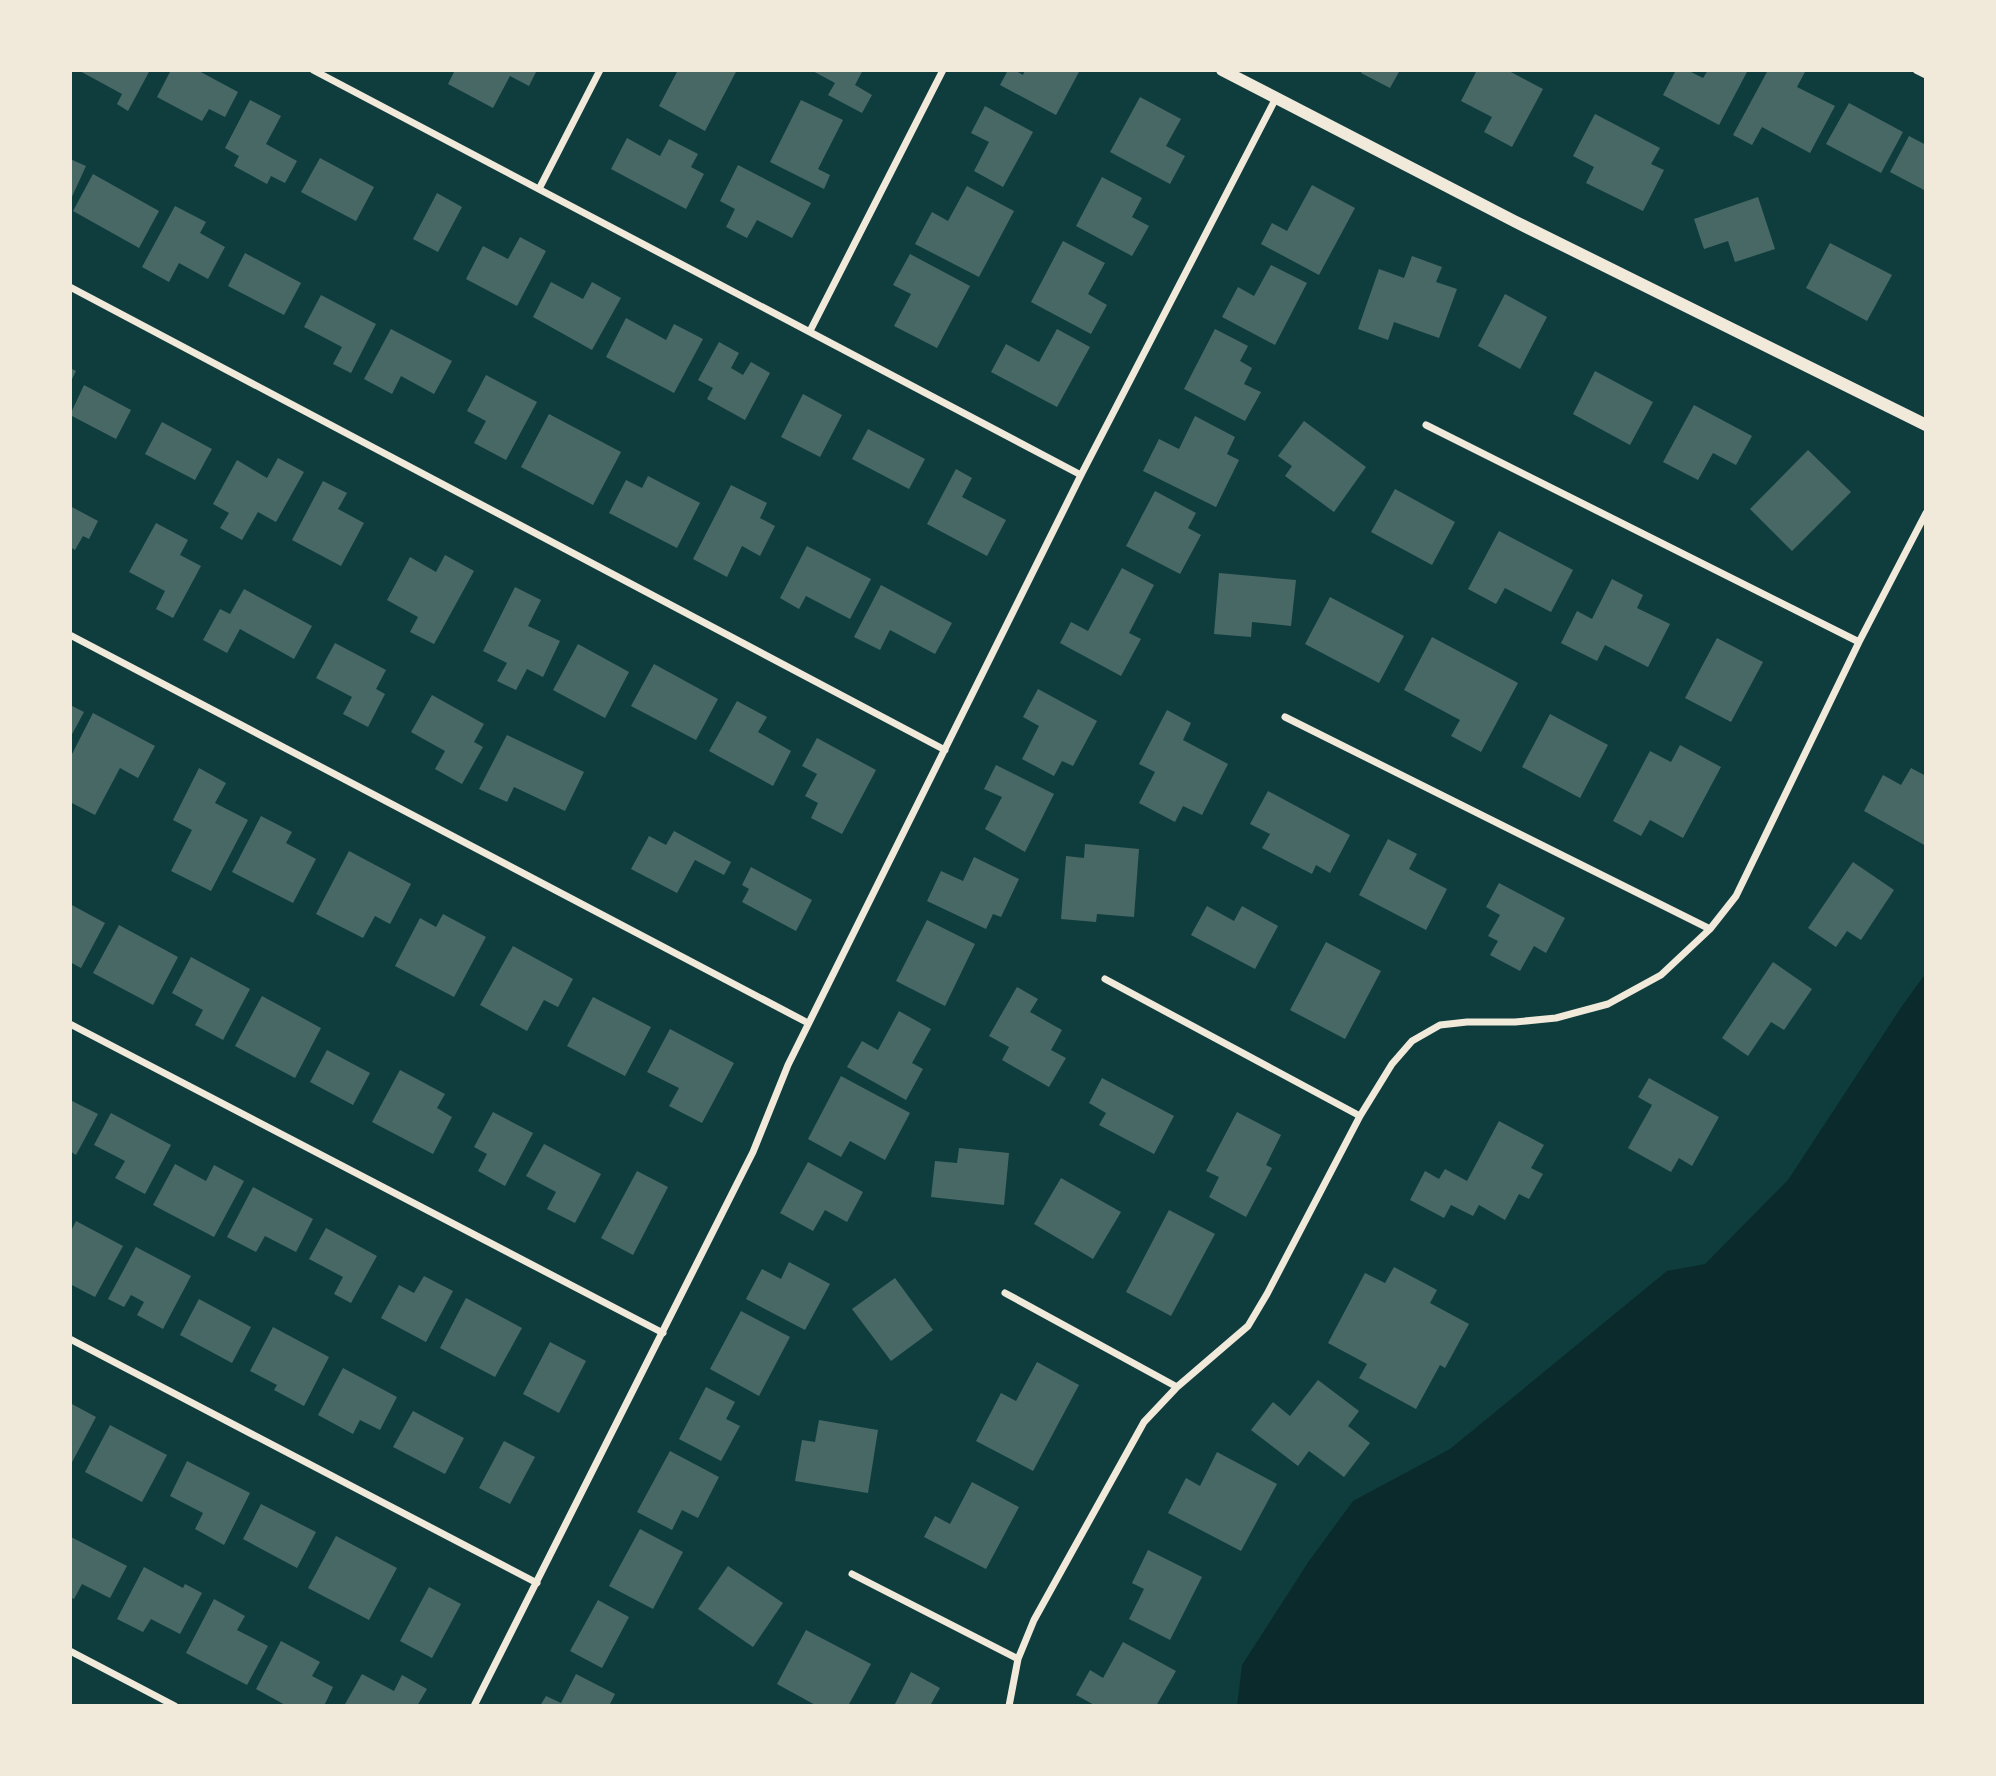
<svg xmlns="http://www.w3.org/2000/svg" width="1996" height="1776" font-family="Arial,sans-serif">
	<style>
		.water { fill: #0a2a2b }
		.building { fill: #486865 }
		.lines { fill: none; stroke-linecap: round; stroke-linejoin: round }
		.minor { stroke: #f1e9da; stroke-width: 7 }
		.tertiary { stroke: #f1e9da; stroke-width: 12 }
	</style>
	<rect width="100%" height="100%" fill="#0f3d3e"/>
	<!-- water -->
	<path class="water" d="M1926 973V1706H1237L1242 1665 1309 1561 1353 1501 1450 1449 1667 1271 1705 1264 1788 1180 1902 1006Z"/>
	<!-- building -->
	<path class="building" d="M78 70H150L128 111 117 104 122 94Z
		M171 70H197L238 92 225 117 209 109 202 121 157 97Z
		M455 70H537L529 86 510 76 493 108 448 84Z
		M678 70H737L705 131 659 106Z
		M811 70H863L855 85 872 95 862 113 828 95 835 83Z
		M1008 70H1014L1023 75 1025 70H1080L1056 115 1000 85Z
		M1363 70H1400L1390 88 1361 73Z
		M1477 70H1507L1543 89 1512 147 1484 132 1492 117 1461 101Z
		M1676 70H1687L1703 78 1708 70H1748L1719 125 1663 95Z
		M1768 70H1806L1797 87 1835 106 1810 153 1762 127 1752 145 1733 135Z
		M1140 97 1181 119 1166 146 1185 156 1170 184 1110 152Z
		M250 100 281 116 266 144 297 161 285 183 271 176 267 184 234 166 239 156 225 148Z
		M801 100 843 120 818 169 830 175 824 189 770 162Z
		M1849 103 1903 132 1881 173 1826 144Z
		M985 106 1033 132 1003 187 974 171 989 142 971 133Z
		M1595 114 1660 148 1651 164 1664 170 1643 211 1586 183 1594 167 1573 156Z
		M1909 136 1926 145V191L1890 172Z
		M627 138 660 156 669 139 698 154 691 167 704 174 686 209 611 169Z
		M320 158 374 187 356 221 301 192Z
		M70 159 86 166 70 201Z
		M738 165 811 203 792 238 757 220 747 238 726 227 735 209 720 201Z
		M93 174 159 211 139 248 73 211Z
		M1102 177 1142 198 1132 217 1149 226 1132 256 1076 226Z
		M1312 185 1355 208 1319 275 1261 244 1272 223 1287 231Z
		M967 186 1014 211 979 277 915 244 932 212 948 221Z
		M437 193 462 207 438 252 413 239Z
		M1758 197 1775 249 1735 262 1728 241 1704 249 1694 219Z
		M175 206 206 222 200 233 225 247 208 279 179 263 169 282 142 267Z
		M520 237 546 251 517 306 466 279 483 246 508 259Z
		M1063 241 1105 263 1088 294 1107 305 1091 334 1031 302Z
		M1830 243 1892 275 1867 321 1806 288Z
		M245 253 301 283 284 315 228 286Z
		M910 254 970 286 937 348 894 326 911 294 893 285Z
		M1412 256 1442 267 1436 282 1457 289 1439 338 1394 322 1388 340 1358 329 1379 269 1404 278Z
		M1271 265 1307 283 1275 345 1222 317 1238 287 1254 296Z
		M551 282 583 299 592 282 621 298 592 350 533 317Z
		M1505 294 1547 317 1520 369 1478 346Z
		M321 295 376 324 351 373 333 364 342 347 304 327Z
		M626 318 666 340 674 324 703 339 674 393 606 357Z
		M391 329 452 361 434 394 401 376 392 394 364 379Z
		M1057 329 1090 347 1057 407 991 372 1006 344 1039 362Z
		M1215 329 1248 346 1240 361 1252 368 1244 384 1261 392 1245 421 1184 389Z
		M719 342 739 353 731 368 743 375 751 362 770 373 745 420 707 399 713 388 698 380Z
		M70 368 76 371 70 383Z
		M1595 371 1653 402 1630 445 1573 414Z
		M486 375 537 402 506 460 474 443 486 421 467 411Z
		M84 385 131 410 116 439 70 415Z
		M803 394 842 415 820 457 781 437Z
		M1694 405 1752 436 1736 465 1713 453 1698 480 1663 462Z
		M549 414 621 452 593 505 521 467Z
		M1195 416 1235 437 1227 454 1239 460 1216 507 1143 471 1159 439 1179 449Z
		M1304 421 1366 467 1334 512 1285 476 1292 466 1278 456Z
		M162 422 212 449 195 480 145 454Z
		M868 429 925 459 909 489 852 459Z
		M1808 450 1851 492 1792 551 1750 509Z
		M278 458 304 472 276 522 258 512 242 540 220 528 229 513 213 504 237 460 267 478Z
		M956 469 972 478 962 497 1006 520 987 556 927 524Z
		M648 476 700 503 677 548 609 513 626 480 642 488Z
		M323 481 347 493 338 509 364 523 341 566 292 540Z
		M731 485 767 503 760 518 775 526 760 556 742 546 727 577 693 559Z
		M1395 489 1455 522 1432 565 1371 532Z
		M1155 491 1196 513 1188 528 1201 535 1180 574 1126 546Z
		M70 506 98 521 89 539 83 536 75 550 70 547Z
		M156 523 188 540 180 555 201 566 173 618 156 609 165 591 129 572Z
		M1499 531 1573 570 1551 612 1505 588 1496 604 1468 589Z
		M807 546 871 579 850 619 806 596 799 609 780 598Z
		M445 555 474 571 434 644 410 632 418 617 387 600 410 557 436 572Z
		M1122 568 1154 585 1129 633 1141 639 1121 676 1060 643 1071 622 1088 631Z
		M1219 573 1296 580 1291 626 1252 622 1251 637 1214 634Z
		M1612 579 1643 595 1637 608 1670 624 1648 667 1605 645 1597 661 1561 643 1577 611 1592 619Z
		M881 585 952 623 935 654 890 630 880 650 854 637Z
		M515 587 541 600 528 626 560 641 543 677 527 669 516 690 497 681 507 663 483 651Z
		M244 589 312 626 294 659 240 629 227 653 203 640 220 609 230 614Z
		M1330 597 1404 636 1379 683 1305 644Z
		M1432 637 1518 683 1481 752 1451 736 1460 720 1404 690Z
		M1717 638 1763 662 1731 722 1685 698Z
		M335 643 386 670 376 689 385 694 368 727 343 714 352 697 316 678Z
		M578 644 629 672 605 718 553 690Z
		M654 664 718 699 696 740 631 706Z
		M1038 689 1097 721 1073 766 1062 761 1054 776 1022 759 1039 726 1023 717Z
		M432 695 484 724 474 742 483 747 462 784 435 769 445 751 411 732Z
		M737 701 767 717 758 732 791 751 773 786 709 751Z
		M70 705 84 712 70 738Z
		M1167 710 1191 723 1183 740 1228 764 1202 815 1183 806 1175 822 1139 803 1155 772 1139 764Z
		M93 713 155 746 138 778 120 768 95 815 70 802V758Z
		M1550 714 1608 745 1580 798 1522 767Z
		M507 735 584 772 565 811 514 787 507 802 479 789Z
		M817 738 876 770 842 834 811 818 818 803 805 796 817 774 802 766Z
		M1680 745 1721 767 1683 838 1650 820 1641 836 1613 821 1650 751 1671 762Z
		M996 765 1054 794 1025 852 985 829 1002 797 984 789Z
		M199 768 226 783 215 803 248 820 211 891 171 871 192 830 173 820Z
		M1911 768 1926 776V846L1864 811 1883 775 1901 785Z
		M1268 791 1350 835 1330 873 1316 865 1312 874 1262 848 1270 834 1250 824Z
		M261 816 292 832 286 843 316 859 293 903 232 872Z
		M674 831 731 862 724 875 695 860 677 893 631 869 649 836 666 845Z
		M1388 839 1417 854 1409 869 1447 889 1426 930 1359 895Z
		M1085 844 1139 849 1134 917 1097 914 1096 922 1061 919 1066 856 1084 858Z
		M349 851 411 884 390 924 375 916 363 938 316 914Z
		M974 857 1019 879 1001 917 993 914 986 929 927 901 941 871 963 881Z
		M1853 862 1894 890 1861 940 1847 931 1836 947 1808 928Z
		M751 867 812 900 796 931 742 902 749 889 742 885Z
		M1499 883 1565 918 1546 953 1534 946 1520 971 1490 955 1498 941 1488 936 1500 915 1486 907Z
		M70 904 105 923 81 968 70 962Z
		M1207 906 1234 921 1242 906 1278 926 1255 969 1191 935Z
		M443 914 486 937 454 997 395 966 420 918 436 927Z
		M927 920 975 944 945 1006 896 981Z
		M119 925 178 957 153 1005 93 973Z
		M1326 942 1381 971 1345 1039 1290 1010Z
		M513 946 573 979 558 1007 544 1000 527 1031 480 1005Z
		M191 957 250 989 223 1040 195 1025 203 1010 172 993Z
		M1773 962 1812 989 1784 1030 1771 1022 1748 1056 1722 1038Z
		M1017 987 1038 999 1030 1012 1062 1030 1051 1050 1066 1058 1049 1087 1002 1060 1009 1047 989 1036Z
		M262 996 321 1028 295 1078 235 1046Z
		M593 997 651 1027 625 1076 567 1046Z
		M899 1011 931 1029 912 1063 923 1069 906 1100 847 1067 862 1041 878 1050Z
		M670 1029 734 1063 702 1123 669 1106 679 1088 647 1072Z
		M327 1050 370 1073 353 1105 310 1082Z
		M400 1070 445 1094 437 1108 452 1117 433 1154 372 1122Z
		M841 1076 910 1113 885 1160 850 1141 841 1157 808 1139Z
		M1102 1078 1174 1116 1154 1154 1099 1125 1106 1113 1089 1103Z
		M1649 1078 1719 1117 1692 1166 1679 1158 1671 1172 1628 1148 1652 1105 1638 1097Z
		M70 1100 98 1114 76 1155 70 1151Z
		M493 1112 533 1133 505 1186 478 1171 487 1154 474 1147Z
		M1237 1112 1281 1135 1266 1165 1272 1168 1246 1217 1209 1197 1219 1177 1206 1171Z
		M111 1113 171 1145 145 1194 115 1178 125 1161 94 1145Z
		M1499 1121 1544 1145 1531 1168 1543 1174 1529 1199 1519 1194 1505 1220 1479 1205 1473 1216 1451 1205 1444 1218 1410 1200 1425 1171 1439 1179 1445 1169 1467 1181Z
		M544 1144 601 1174 575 1223 547 1209 556 1192 526 1176Z
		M959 1148 1009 1153 1004 1205 931 1197 935 1161 957 1163Z
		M808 1162 863 1192 847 1222 825 1210 813 1231 780 1213Z
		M175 1164 206 1181 214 1165 244 1181 214 1237 153 1205Z
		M637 1171 668 1187 633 1255 601 1238Z
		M1061 1178 1121 1212 1093 1259 1034 1224Z
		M253 1187 313 1219 296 1252 265 1236 256 1252 227 1237Z
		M1169 1210 1215 1234 1171 1316 1126 1292Z
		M76 1221 123 1246 95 1297 70 1284V1233Z
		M326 1228 377 1256 351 1303 334 1294 343 1277 309 1259Z
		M136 1247 191 1276 163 1329 137 1315 144 1302 131 1295 124 1307 108 1299Z
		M789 1262 830 1284 805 1330 746 1299 762 1269 781 1279Z
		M1394 1267 1437 1290 1430 1303 1469 1324 1445 1368 1440 1365 1416 1409 1359 1378 1367 1364 1328 1343 1365 1273 1385 1283Z
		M424 1276 453 1291 426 1342 381 1318 399 1285 414 1293Z
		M895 1278 933 1330 891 1361 852 1309Z
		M466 1298 522 1328 495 1377 440 1348Z
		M199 1299 251 1327 232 1363 180 1335Z
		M741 1311 790 1337 759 1396 710 1369Z
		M273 1327 329 1357 304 1406 274 1390 277 1385 250 1371Z
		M550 1342 586 1361 559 1413 523 1394Z
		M1037 1362 1079 1385 1033 1471 976 1441 1001 1393 1016 1401Z
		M343 1368 397 1397 380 1430 360 1420 353 1434 318 1415Z
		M1318 1380 1359 1411 1348 1426 1370 1443 1344 1477 1309 1451 1298 1466 1251 1430 1273 1402 1290 1416Z
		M706 1387 735 1402 726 1419 740 1426 721 1461 679 1439Z
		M70 1403 96 1417 70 1466Z
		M413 1411 464 1438 445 1474 393 1447Z
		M819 1420 878 1430 868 1493 795 1481 802 1440 815 1442Z
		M110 1425 167 1455 142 1502 85 1472Z
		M504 1441 535 1457 510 1504 479 1488Z
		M670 1451 719 1477 698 1518 682 1510 672 1530 637 1512Z
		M1217 1452 1277 1484 1241 1551 1168 1513 1186 1478 1200 1486Z
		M187 1461 250 1493 224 1545 195 1529 203 1513 170 1496Z
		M972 1482 1019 1507 986 1569 924 1537 935 1516 950 1524Z
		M261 1504 316 1532 297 1568 243 1539Z
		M640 1529 683 1552 653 1609 609 1586Z
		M336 1536 397 1568 369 1620 308 1588Z
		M71 1537 127 1566 110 1598 82 1584 74 1599 70 1597Z
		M1148 1550 1202 1577 1170 1640 1129 1619 1144 1589 1132 1583Z
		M728 1566 783 1603 753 1647 698 1609Z
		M144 1567 183 1588 185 1584 202 1593 180 1634 151 1619 143 1632 117 1619Z
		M429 1587 461 1604 432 1658 400 1641Z
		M214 1599 245 1616 237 1630 268 1646 247 1685 186 1653Z
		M598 1600 629 1617 602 1668 570 1651Z
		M806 1630 871 1664 848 1706H817L777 1684Z
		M281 1641 320 1662 312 1676 333 1687 324 1706H287L256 1689Z
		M1123 1642 1176 1671 1156 1706H1096L1076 1695 1090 1670 1103 1678Z
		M911 1672 940 1688 931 1704 935 1706H899L895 1704Z
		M362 1674 394 1691 402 1675 427 1689 417 1706H344Z
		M576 1674 615 1694 609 1706H540L546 1696 561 1703Z"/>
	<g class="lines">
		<!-- minor -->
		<path class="minor" d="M313 70 1081 475
			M1916 70 1926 75
			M539 189 600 70
			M70 287 945 750
			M810 331 943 70
			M1426 425 1859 642
			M70 635 808 1023
			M1285 717 1710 929
			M1105 979 1360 1116
			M70 1024 663 1333
			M1005 1293 1177 1387
			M70 1339 537 1583
			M852 1574 1018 1659
			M70 1651 175 1706
			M474 1706 753 1152 788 1065 1081 475 1276 98
			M1009 1706 1018 1659 1034 1620 1144 1422 1177 1387 1248 1326 1267 1294 1360 1116 1392 1064 1412 1041 1440 1025 1467 1022H1515L1556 1018 1608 1004 1661 975 1710 929 1736 896 1859 642 1926 513"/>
		<!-- tertiary -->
		<path class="tertiary" d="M1222 70 1514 221 1926 425"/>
	</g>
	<!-- border -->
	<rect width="1996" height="1776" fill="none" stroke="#f1e9da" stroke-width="144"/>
</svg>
